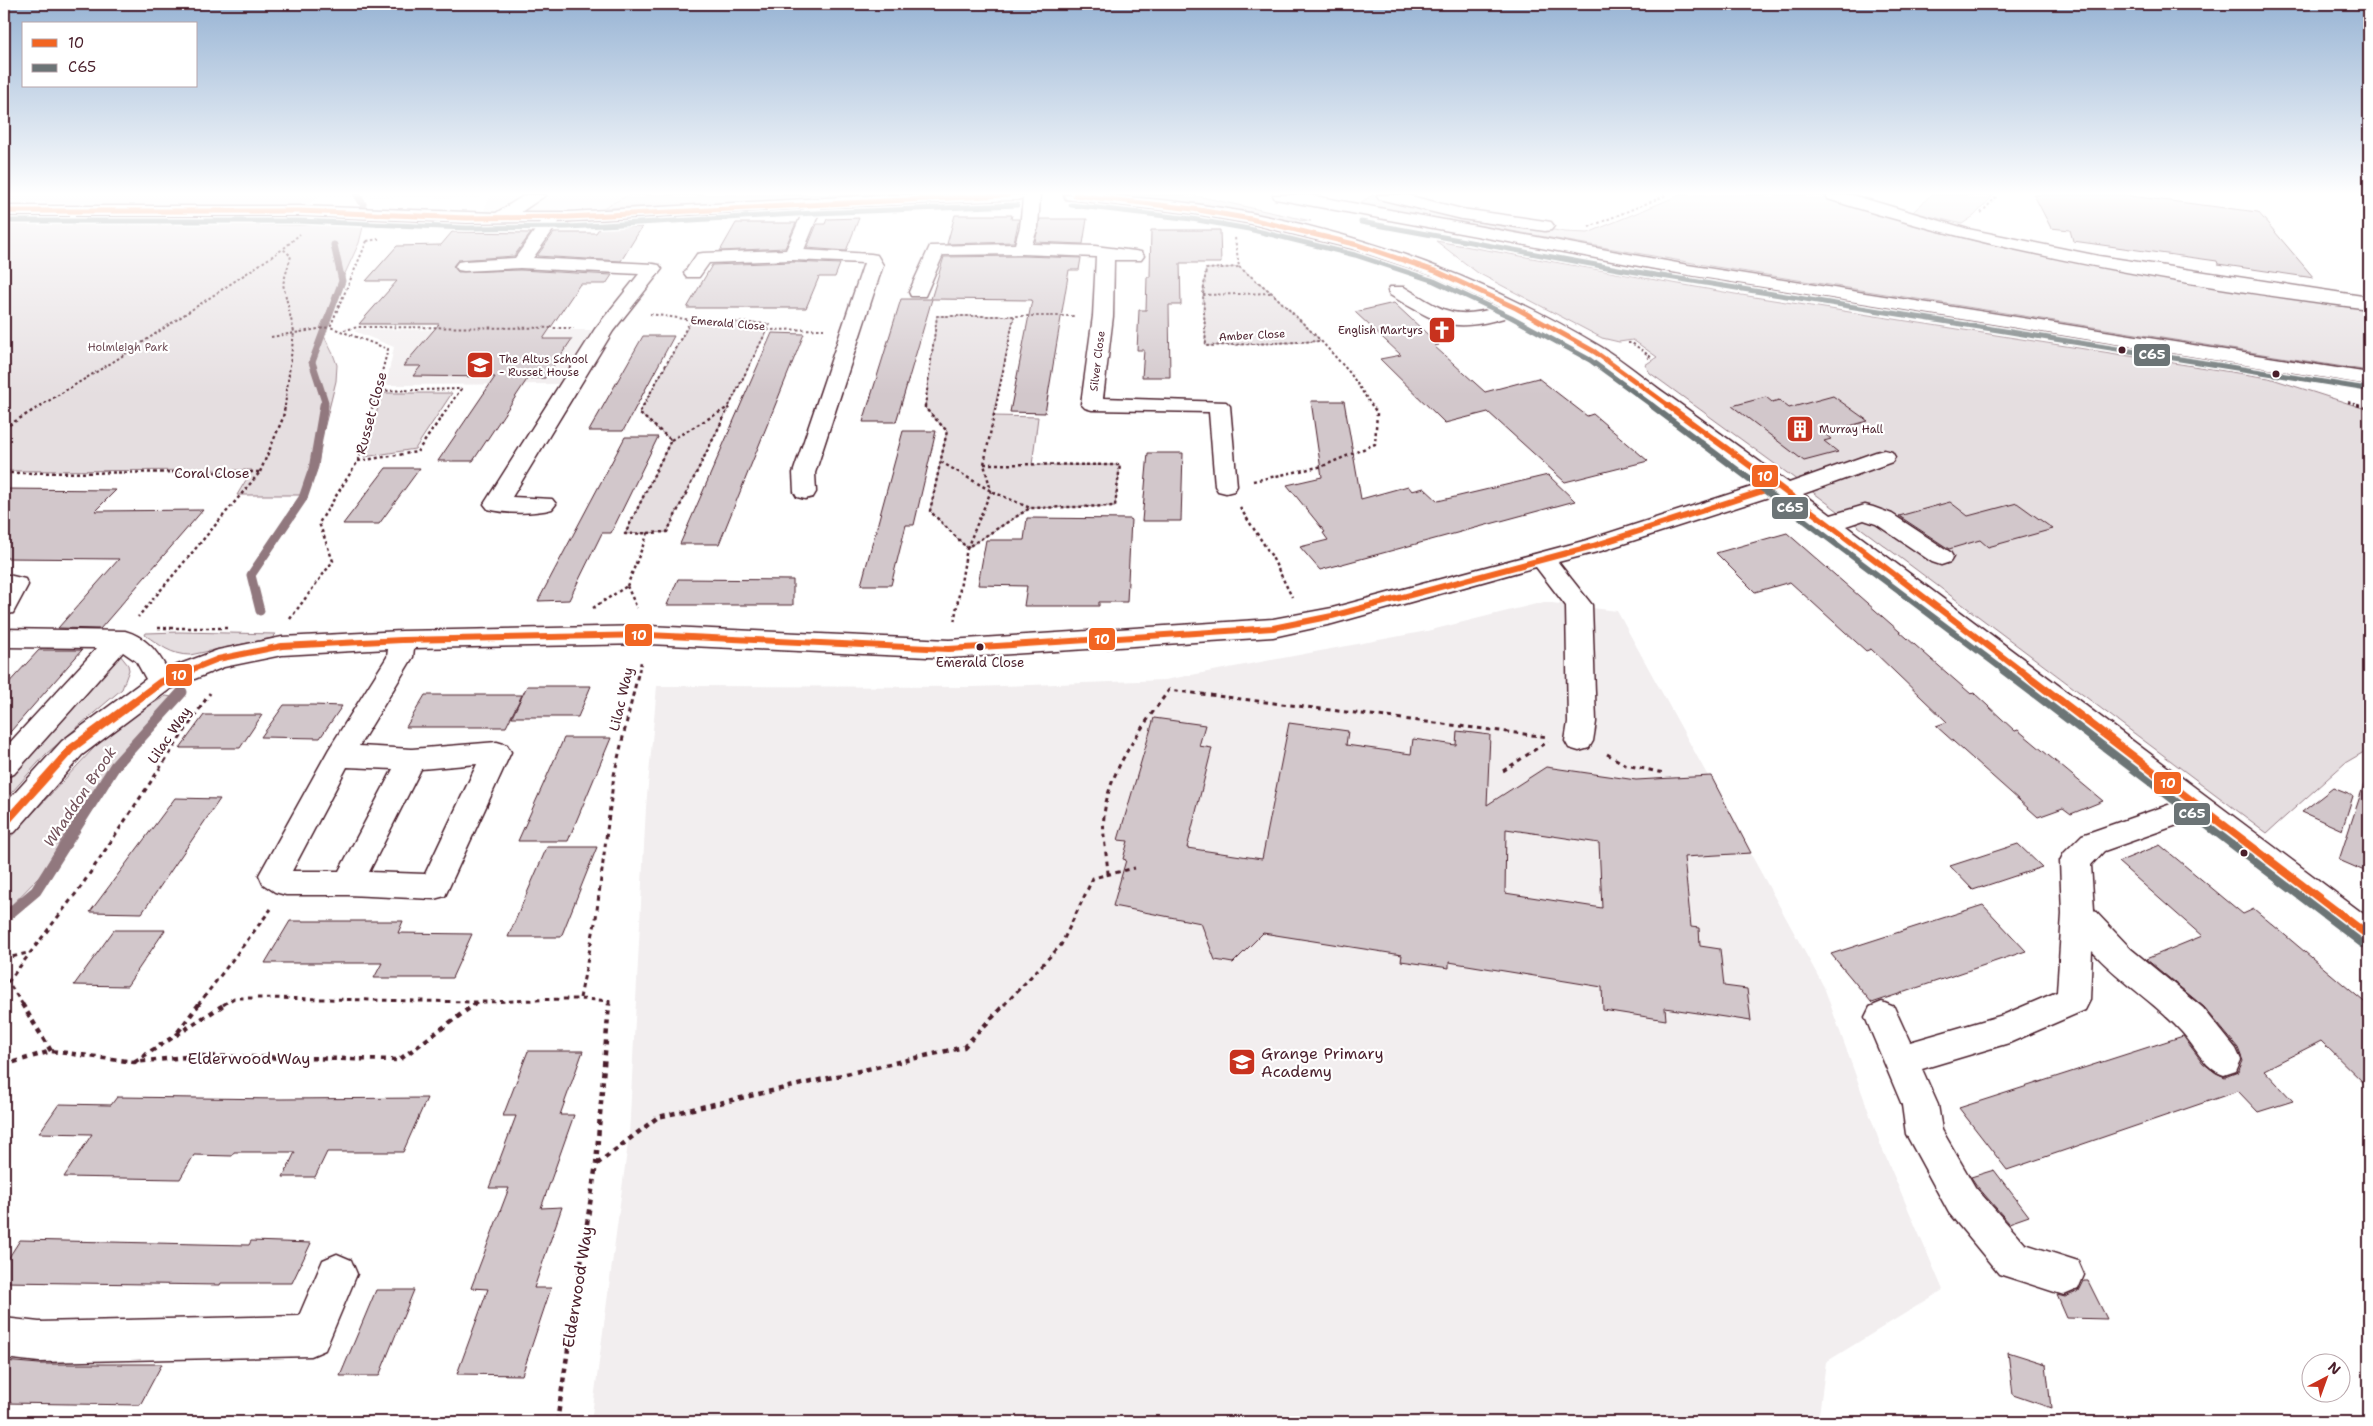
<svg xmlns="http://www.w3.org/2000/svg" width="2373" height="1426" font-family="'Shantell Sans',sans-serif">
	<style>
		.built { fill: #f2eeef }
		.green { fill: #e5dee0; stroke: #987e86 }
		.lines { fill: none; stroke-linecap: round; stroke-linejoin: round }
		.stream-far2 { stroke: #91787e; stroke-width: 7 }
		.stream-far1 { stroke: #91787e; stroke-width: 9 }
		.stream { stroke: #91787e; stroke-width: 11 }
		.building { fill: #d2c7cb; stroke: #4a1f2b; fill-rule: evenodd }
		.minor-casing { stroke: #4a1f2b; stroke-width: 3 }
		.highway-casing { stroke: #4a1f2b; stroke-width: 3 }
		.path-far3 { stroke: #4a1f2b; stroke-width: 2; stroke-dasharray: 2.5 2.5; stroke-linecap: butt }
		.path-far2 { stroke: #4a1f2b; stroke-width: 2.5; stroke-dasharray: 3 3; stroke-linecap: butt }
		.path-far1 { stroke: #4a1f2b; stroke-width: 3; stroke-dasharray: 4.5 4.5; stroke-linecap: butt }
		.path { stroke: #4a1f2b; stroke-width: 4.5; stroke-dasharray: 5 5; stroke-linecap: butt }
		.minor { fill: #fff; fill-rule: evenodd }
		.highway { fill: #fff; fill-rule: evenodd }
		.bus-1-far2-casing { stroke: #fff; stroke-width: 8 }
		.bus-1-far1-casing { stroke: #fff; stroke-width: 9 }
		.bus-1-casing { stroke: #fff; stroke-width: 12 }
		.bus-2-far2-casing { stroke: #fff; stroke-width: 8 }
		.bus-2-far1-casing { stroke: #fff; stroke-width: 9 }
		.bus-2-casing { stroke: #fff; stroke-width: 12 }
		.bus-1-far2 { stroke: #f26522; stroke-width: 5 }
		.bus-1-far1 { stroke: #f26522; stroke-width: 6 }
		.bus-1 { stroke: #f26522; stroke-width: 8 }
		.bus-2-far2 { stroke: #6c7476; stroke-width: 5 }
		.bus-2-far1 { stroke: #6c7476; stroke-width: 6 }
		.bus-2 { stroke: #6c7476; stroke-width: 8 }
		.bus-dot { fill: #4a1f2b; stroke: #fff; stroke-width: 2 }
		.labels { text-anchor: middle; stroke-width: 4.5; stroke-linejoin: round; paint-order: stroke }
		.far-street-label { font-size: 11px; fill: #4a1f2b; stroke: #fff }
		.far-poi-label { font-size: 11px; fill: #4a1f2b; stroke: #fff; text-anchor: start }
		.far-park-label { font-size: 11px; fill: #714f58; stroke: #fff }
		.bus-label { font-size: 13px; fill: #4a1f2b; stroke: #fff }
		.street-label { font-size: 14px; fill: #4a1f2b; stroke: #fff }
		.water-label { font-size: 15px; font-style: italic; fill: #74535c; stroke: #fff }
		.near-poi-label { font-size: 16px; fill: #4a1f2b; stroke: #fff; text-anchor: start }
		.near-street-label { font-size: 16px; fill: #4a1f2b; stroke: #fff }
		.line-badge { stroke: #fff; stroke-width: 2 }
		.badge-label { font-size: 14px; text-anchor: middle; font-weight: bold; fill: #fff }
	</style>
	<rect width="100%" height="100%" fill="#fff"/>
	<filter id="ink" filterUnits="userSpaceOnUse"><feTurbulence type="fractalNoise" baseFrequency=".02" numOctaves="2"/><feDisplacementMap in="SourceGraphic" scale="10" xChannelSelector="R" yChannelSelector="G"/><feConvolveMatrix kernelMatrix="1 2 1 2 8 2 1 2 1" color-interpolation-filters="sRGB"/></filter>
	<g filter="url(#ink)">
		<!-- built -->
		<path class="built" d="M4 195H479L477 199 323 196 292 212 4 201Z
			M489 195H628L603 208 484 212Z
			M359 329 472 330H592L559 384 386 385 394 347 354 331Z
			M1544 602 1617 611 1824 987 1881 1146 1943 1290 1826 1362 1818 1422H591L629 1136 646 807 657 686 974 687 1165 680 1427 631Z"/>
		<!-- green -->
		<path class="green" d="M629 195H1021L603 208Z
			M1068 195H1192L1311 221 1251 219Z
			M1373 195 1386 200 1565 232 1588 233 1680 195H1820L1927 229 1996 246 2106 268 2369 308V371L1710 266 1358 204Z
			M1931 195H1994L1974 216 1962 224 1913 212Z
			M4 222 303 225 364 223 359 243 320 328 333 354 337 365 336 381 322 437 318 467 306 495H237L252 470 4 471Z
			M1436 241 1735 294 2269 378 2369 410V749L2345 763 2267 833 1790 475 1650 373 1645 365 1657 357 1633 340 1619 342 1602 338 1478 273Z
			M1239 267 1272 293 1321 341 1206 346 1203 295 1206 269Z
			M937 316H1014L993 416 1038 417 1032 465H1120L1115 506 1030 508 967 548 930 511 947 431 925 408Z
			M692 320 770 324 667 532 625 534 671 440 639 413Z
			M382 393H452L415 449 364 457Z
			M179 632 276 634 272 638 190 655C171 655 160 645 145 635L146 633Z
			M120 655 128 665 129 670 122 689 46 754 4 801V777Z
			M166 696 172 697 171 701 105 774 66 832 41 875 4 913V844L106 735 138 712Z"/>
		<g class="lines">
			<!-- stream-far2 -->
			<path class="stream-far2" d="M357 195 363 204
				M324 406 325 402 312 362 342 281 334 245"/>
			<!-- stream-far1 -->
			<path class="stream-far1" d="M260 611 251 575 303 498 313 469 324 405"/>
			<!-- stream -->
			<path class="stream" d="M4 918 36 891 115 766 182 692"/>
		</g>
		<!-- building -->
		<path class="building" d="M2034 195H2122L2258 212 2314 278 2218 264 2217 261 2073 241 2070 230 2051 228Z
			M955 215H1012L1011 219H1019L1014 242 947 244Z
			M859 218 846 251 807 248 817 224H825L827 219Z
			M1040 219H1087L1083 244 1035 242Z
			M736 223H796L785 248 720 251Z
			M600 227H642L621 261 537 256 554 233H596Z
			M1151 230H1220L1221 263H1180L1181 305H1169L1170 377H1142L1144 350H1137L1139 310H1146L1147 277H1150Z
			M452 232 531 233 514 256 458 260 453 266 458 272 520 270 612 275 606 284H580L543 339H572L545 378H528L473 461H438L495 377 413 376 421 366H403L439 324H359L397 281H366L397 246 441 245Z
			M1022 256 1081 258 1079 270H1069L1045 413 1010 412 1032 300 932 299 896 422H863L901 299H931L944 257Z
			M793 262 840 264 835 277H819L806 308H687L712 265Z
			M1394 303 1439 345 1434 346 1485 392 1538 378 1587 416 1593 414 1648 461 1565 482 1488 412 1445 423 1380 359 1401 355 1355 312Z
			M772 333 804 334 719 544H680Z
			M643 336H674L623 431H589Z
			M1833 396 1868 421 1824 433 1831 439 1824 441 1838 452 1804 461 1732 406 1766 397 1772 402 1779 400 1789 408Z
			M1311 401H1344L1361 499 1408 486 1412 491 1424 488 1438 501 1548 475 1575 501 1320 570 1300 547 1328 540 1323 533 1325 532 1287 485 1322 477Z
			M903 431H936L914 525H906L891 585H861Z
			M625 437H658L611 533H602L569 600 538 601Z
			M1148 453H1183L1181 521H1142Z
			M386 468H420L379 524H343Z
			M4 489 116 490 95 511 203 510 100 629 58 628 119 559 4 558Z
			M1950 502 1968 516 2017 503 2053 529 1988 547 1980 540 1949 549 1899 516Z
			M1027 518 1131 519 1127 602H1099V606H1024L1027 586 978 585 986 540H1024Z
			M1787 533 1971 694 1974 693 2015 731 2018 730 2103 801 2071 814 2063 808 2038 817 1936 726 1947 722 1871 649 1866 651 1790 582 1755 592 1716 553Z
			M678 579 793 580V605H667Z
			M39 650H82L4 739V688Z
			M527 686H591L578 717H512Z
			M425 695H522L506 727H406Z
			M284 705H313L342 706 320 738 261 737Z
			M204 715H262L240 748H180Z
			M1154 718 1205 725 1199 746 1212 748 1187 848 1262 859 1289 723 1348 731 1346 745 1411 754 1413 739 1456 745 1457 731 1490 735 1487 805 1546 767 1636 780 1711 776 1751 853 1684 857 1691 927 1699 928 1700 946 1720 949 1724 986 1747 989 1751 1021 1665 1008 1666 1020 1603 1010 1602 987 1449 962V968L1401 961 1402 955 1263 933 1233 963 1215 960 1201 923 1113 906 1126 860 1123 859 1128 841 1118 840ZM1506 829 1599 843 1602 908 1505 893Z
			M564 738H611L568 841H518Z
			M2364 784 2369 785V873L2339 860Z
			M2333 788 2353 796 2342 830 2302 812Z
			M175 798 220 799 142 913 90 912Z
			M2018 844 2042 867 1973 890 1950 866Z
			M2160 845 2243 914 2254 909 2369 1006V1088L2321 1041 2264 1070 2293 1101 2258 1112 2238 1091 2007 1170 1959 1108 2183 1036 2203 1063 2216 1073 2225 1077 2238 1072 2243 1061 2238 1048 2204 1007 2146 959 2202 936 2118 862Z
			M547 847H597L561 937H508Z
			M1983 905 2026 951 1872 1003 1831 954Z
			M290 921H403L398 933 472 934 452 978H374L382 963H265Z
			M114 930H165L127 986 74 985Z
			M528 1051H583L560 1115H574L541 1208 562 1207 534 1288H551L522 1375 457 1374 488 1289 471 1288 509 1188H489L516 1116H503Z
			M117 1097 280 1099 427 1098 403 1152H327L315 1177H283L295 1152H234L232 1156 194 1155 180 1179 64 1177 92 1134 39 1133 59 1104 111 1105Z
			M1994 1170 2029 1216 2009 1223 1977 1186 1971 1177Z
			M20 1240 199 1244 249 1245 251 1241 311 1243 292 1283H221L220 1285 4 1282V1265Z
			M2084 1281H2088L2107 1319 2067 1318 2057 1295 2065 1297 2079 1291Z
			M376 1290H414L379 1376H340Z
			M2008 1352 2046 1364 2051 1408 2013 1395Z
			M4 1361 39 1364H162L140 1405 4 1403Z"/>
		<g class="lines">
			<!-- minor casing -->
			<g class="minor-casing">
				<path id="minor" d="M525 195H546L521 212H568L880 195H1040L1038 227 1032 244 1095 246 1135 251 1141 252 1144 256 1141 260H1114L1113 316 1103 398 1226 402 1230 406 1237 486 1234 491 1226 493 1218 491 1215 486 1209 412 1092 410 1085 408 1081 404 1093 316 1096 257 1022 254 943 255 925 296H911L909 292 930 246 1015 244 1020 227 1023 198 1017 200 821 208 804 250 871 254 877 255 883 265 815 473 816 492 813 497 805 499 797 497 794 492 793 473 864 263 793 260 709 263 699 277H687L684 273 697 254 703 253 786 250 804 209 559 222 533 258 653 264 659 265 662 269 613 331 512 497 552 499 556 504 552 509C534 514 506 514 488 509L484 504 595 329 639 274 520 268 464 271 458 270 455 266 458 262 464 261 515 258 541 222 467 223 299 216H4V206H299L496 213Z
					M1064 195C1250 195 1441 251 1601 347 1624 361 1646 380 1669 396 1709 425 1749 454 1789 483L1876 452 1884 450 1892 452 1895 457 1892 462 1803 494 1831 515 1865 505 1873 507 1892 514 1950 552 1953 557 1950 562 1941 565 1932 562 1876 524 1864 520 1846 526 2369 918V949L2358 945 2194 819 2104 851 2091 865 2094 910 2131 949 2203 1008 2236 1049 2241 1060 2236 1071 2224 1075C2203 1068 2195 1045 2179 1029 2153 1001 2119 981 2092 951L2090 1000 2085 1010 2009 1043 1922 1069 1938 1105 1942 1130 1975 1187 2025 1244 2078 1261 2084 1275 2078 1289 2064 1295 1999 1274 1949 1213 1906 1134 1902 1105 1865 1017 1870 1007 1882 1002 1894 1007 1910 1042 2003 1015 2057 992 2062 914 2060 861 2064 853 2082 835 2174 803 1775 495 1601 551 1558 562 1592 605 1596 722 1593 741 1589 748 1579 751 1569 748 1565 741 1568 722 1566 606 1536 567 1332 624 1273 637 949 658 648 644 414 648 413 657 359 746 412 749 497 742 507 745 511 752 445 896 434 899 348 895H286L275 892 263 884 259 875 329 749 387 657 388 649 282 655 224 667 170 689 82 755 15 832 4 835V805L62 741 146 679 136 661 123 652 14 774 4 777V749L97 648 4 647V629L125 631C146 637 157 651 167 669L218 650 282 637 402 631 648 626 949 640 1273 619 1332 608 1587 540 1761 484 1588 356 1514 315C1452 334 1443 326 1390 295L1388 291 1390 287H1404C1443 310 1452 321 1499 307L1432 276 1352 249 1251 224 1193 214 1072 200 1066 199ZM477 764 425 874 369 872 421 769ZM347 767 393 769 339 871H292Z
					M1377 195H1407L1462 209 1545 221 1551 222 1554 226 1551 230 1545 231 1462 219 1379 199Z
					M1826 195H1852L1968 229 2099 256 2369 297V309C2187 286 2004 255 1828 199Z
					M4 574 25 579 28 585 13 613 4 615Z
					M337 1254 351 1260 357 1274 325 1350 311 1356 39 1362 4 1358V1318L39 1322 299 1316 323 1260Z"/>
			</g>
			<!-- highway casing -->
			<g class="highway-casing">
				<path id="highway" d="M1273 195H1309L1688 265 2369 373V385L1688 275 1281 200 1275 199Z"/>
			</g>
			<!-- path-far3 -->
			<path class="path-far3" d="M1981 213 1998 195
				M1589 227 1667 195
				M1235 238 1239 267 1206 269 1203 295 1206 346 1321 341 1350 373 1372 406
				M367 241 379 239
				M367 241 330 327 388 349 373 406
				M1239 267 1272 293 1320 340
				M1203 295 1272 293
				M650 314 692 320 770 324 729 406
				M344 330 358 327 574 328
				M767 330 824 329
				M271 337 330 327
				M1628 343H1632L1651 357 1648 358
				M376 391 461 389 449 406
				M2348 402 2360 406
				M40 406 116 360 283 249
				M285 406 294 332 283 284 291 256 283 249 300 234
				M643 406 691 320
				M925 406 937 316H1075
				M996 406 1014 316"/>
			<!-- path-far2 -->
			<path class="path-far2" d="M925 405V408L947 431 930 511 967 548 954 623
				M2357 405 2369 409
				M4 428 42 405
				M671 440 727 408
				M358 461 417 452 450 405
				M941 462 991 491 1030 508 968 547
				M984 464 1120 465 1115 506 1030 508
				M260 472 283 418 285 405
				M4 473 260 472 138 617
				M1253 481 1323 466 1375 444 1377 413 1372 405
				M1240 508 1271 555 1292 597
				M648 533 667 532 730 405
				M967 548 991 491 984 464 996 405
				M627 586 648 533 625 534 671 440 639 413 644 405
				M627 586 637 608
				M593 608 627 586
				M290 619 333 561 319 523 358 461 373 405
				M158 628H227
				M639 671 641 662"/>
			<!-- path-far1 -->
			<path class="path-far1" d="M1607 754 1626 765 1664 773
				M1503 771 1548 741
				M1108 874C1107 855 1102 835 1104 816 1108 770 1143 726 1169 690L1548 737
				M4 959 31 952
				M580 998 596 918 614 775 639 670
				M23 1005 8 982 80 888 210 693
				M198 1005 271 909
				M223 1005 234 998C315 998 396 1001 477 1002 521 1002 565 996 609 1001V1005
				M473 1005 478 1002
				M1004 1005 1061 945 1093 878 1135 868"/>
			<!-- path -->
			<path class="path" d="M22 1004 51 1051
				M178 1032 199 1004
				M134 1062 225 1004
				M4 1065 51 1051 134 1062 197 1056 399 1060 475 1004
				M597 1164 658 1117 964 1047 1005 1004
				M557 1422 596 1164 609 1004"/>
			<!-- minor -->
			<use href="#minor" class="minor"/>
			<!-- highway -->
			<use href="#highway" class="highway"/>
			<!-- bus-1-far2 casing -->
			<g class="bus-1-far2-casing">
				<path id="bus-1-far2" d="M1075 195 1193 209 1251 219 1358 245 1438 272 1516 308 1595 352 1669 406
					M4 211H299L467 218 568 217 1008 195"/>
			</g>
			<!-- bus-1-far1 casing -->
			<g class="bus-1-far1-casing">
				<path id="bus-1-far1" d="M1667 405 1778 486 2021 671
					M188 671 218 659 282 646 402 640 648 635 949 649 1273 628 1332 616 1593 546 1778 486"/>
			</g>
			<!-- bus-1 casing -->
			<g class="bus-1-casing">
				<path id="bus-1" d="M2020 670 2369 936
					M4 824 72 748 161 682 191 670"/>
			</g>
			<!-- bus-2-far2 casing -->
			<g class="bus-2-far2-casing">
				<path id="bus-2-far2" d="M1071 205 1192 219 1249 229 1355 255 1434 281 1511 317 1590 360 1653 406
					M4 221H299L467 228 568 227 815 213 1017 205
					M1361 222 1618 269 2367 389"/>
			</g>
			<!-- bus-2-far1 casing -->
			<g class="bus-2-far1-casing">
				<path id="bus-2-far1" d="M1651 405 2005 671"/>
			</g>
			<!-- bus-2 casing -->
			<g class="bus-2-casing">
				<path id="bus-2" d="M2003 670 2363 944"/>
			</g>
			<!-- bus-1-far2 -->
			<use href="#bus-1-far2" class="bus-1-far2"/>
			<!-- bus-1-far1 -->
			<use href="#bus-1-far1" class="bus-1-far1"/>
			<!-- bus-1 -->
			<use href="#bus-1" class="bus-1"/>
			<!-- bus-2-far2 -->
			<use href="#bus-2-far2" class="bus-2-far2"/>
			<!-- bus-2-far1 -->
			<use href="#bus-2-far1" class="bus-2-far1"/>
			<!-- bus-2 -->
			<use href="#bus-2" class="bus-2"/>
		</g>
	</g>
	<!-- sky -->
	<linearGradient id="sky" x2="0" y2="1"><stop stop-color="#98b4d4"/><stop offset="0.49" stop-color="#fff"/><stop offset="1" stop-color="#fff" stop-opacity="0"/></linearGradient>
	<rect width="2373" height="395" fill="url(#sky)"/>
	<!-- icons -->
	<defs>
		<g id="church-square" transform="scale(1.4375)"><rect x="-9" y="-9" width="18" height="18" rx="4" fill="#c8321e" stroke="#fff"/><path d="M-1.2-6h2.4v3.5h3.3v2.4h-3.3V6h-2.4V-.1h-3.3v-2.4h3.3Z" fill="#fff"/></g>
		<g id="school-square" transform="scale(1.4375)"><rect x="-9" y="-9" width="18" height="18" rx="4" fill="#c8321e" stroke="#fff"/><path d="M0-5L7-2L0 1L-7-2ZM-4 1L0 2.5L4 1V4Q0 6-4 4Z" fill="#fff"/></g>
		<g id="building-square" transform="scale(1.4375)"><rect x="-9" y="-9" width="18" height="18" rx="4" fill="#c8321e" stroke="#fff"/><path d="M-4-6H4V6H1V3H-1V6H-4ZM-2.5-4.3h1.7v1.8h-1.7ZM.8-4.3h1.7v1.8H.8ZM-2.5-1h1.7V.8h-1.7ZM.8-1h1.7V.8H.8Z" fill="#fff"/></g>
	</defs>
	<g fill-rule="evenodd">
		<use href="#church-square" x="1442" y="330"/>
		<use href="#school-square" x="480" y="365"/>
		<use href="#building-square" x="1800" y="429"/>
		<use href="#school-square" x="1242" y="1062"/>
	</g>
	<!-- markers -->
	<g class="bus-dot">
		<circle cx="2122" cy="350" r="4.5"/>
		<circle cx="2276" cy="374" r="4.5"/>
		<circle cx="980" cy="647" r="4.5"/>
		<circle cx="2244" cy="853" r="4.5"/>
	</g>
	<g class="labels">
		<!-- far-street labels -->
		<g class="far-street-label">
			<text transform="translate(728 323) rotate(5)" y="4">Emerald Close</text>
			<text transform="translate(1252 335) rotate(-3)" y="4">Amber Close</text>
			<text transform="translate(1097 361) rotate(-83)" y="4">Silver Close</text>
		</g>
		<!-- far-poi labels -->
		<g class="far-poi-label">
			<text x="1423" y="334" text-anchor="end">English Martyrs</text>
			<text x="499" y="363">The Altus School<tspan x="499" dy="13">- Russet House</tspan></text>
			<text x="1819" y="433">Murray Hall</text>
		</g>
		<!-- far-park labels -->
		<g class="far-park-label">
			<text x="128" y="351">Holmleigh Park</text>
		</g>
		<!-- bus labels -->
		<g class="bus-label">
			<text x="980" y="667">Emerald Close</text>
		</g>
		<!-- street labels -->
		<g class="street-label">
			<text transform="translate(371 413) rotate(-75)" y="5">Russet Close</text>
			<text x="212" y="478">Coral Close</text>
			<text transform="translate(621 699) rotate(-77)" y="5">Lilac Way</text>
			<text transform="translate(169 735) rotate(-56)" y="5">Lilac Way</text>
		</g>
		<!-- water labels -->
		<g class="water-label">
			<text transform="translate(80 797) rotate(-56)" y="5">Whaddon Brook</text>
		</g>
		<!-- near-poi labels -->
		<g class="near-poi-label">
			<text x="1261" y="1059">Grange Primary<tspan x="1261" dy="18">Academy</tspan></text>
		</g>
		<!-- near-street labels -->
		<g class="near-street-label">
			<text x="249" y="1064">Elderwood Way</text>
			<text transform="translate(577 1287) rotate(-81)" y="6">Elderwood Way</text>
		</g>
	</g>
	<g class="line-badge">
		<rect x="2133" y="343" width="38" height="24" rx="5" fill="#6c7476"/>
		<rect x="1751" y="464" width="28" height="24" rx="5" fill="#f26522"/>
		<rect x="1771" y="496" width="38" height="24" rx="5" fill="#6c7476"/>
		<rect x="624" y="623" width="29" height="24" rx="5" fill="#f26522"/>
		<rect x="1088" y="627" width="28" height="24" rx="5" fill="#f26522"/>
		<rect x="165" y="663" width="28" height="24" rx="5" fill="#f26522"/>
		<rect x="2153" y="771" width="29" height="24" rx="5" fill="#f26522"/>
		<rect x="2173" y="802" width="38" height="24" rx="5" fill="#6c7476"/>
	</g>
	<g class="badge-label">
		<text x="2152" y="359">C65</text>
		<text x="1765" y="481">10</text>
		<text x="1790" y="512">C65</text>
		<text x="639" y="640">10</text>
		<text x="1102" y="644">10</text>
		<text x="179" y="680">10</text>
		<text x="2168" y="788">10</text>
		<text x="2192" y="818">C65</text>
	</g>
	<!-- margin -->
	<rect width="2373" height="1426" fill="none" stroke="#fff" stroke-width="20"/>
	<rect x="10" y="10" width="2353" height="1406" fill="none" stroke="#4a1f2b" stroke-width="2" filter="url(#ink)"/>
	<!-- legend -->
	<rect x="22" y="22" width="175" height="65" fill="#ffffff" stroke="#b7a5aa"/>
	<rect x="32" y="39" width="25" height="8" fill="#f26522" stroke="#b7a5aa"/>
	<text x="68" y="48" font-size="15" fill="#4a1f2b">10</text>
	<rect x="32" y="64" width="25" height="8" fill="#6c7476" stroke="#b7a5aa"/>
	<text x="68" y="72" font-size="15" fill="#4a1f2b">C65</text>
	<!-- north arrow -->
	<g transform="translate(2326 1378) rotate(41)"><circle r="24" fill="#ffffff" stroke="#b7a5aa"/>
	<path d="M0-4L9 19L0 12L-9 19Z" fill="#c8321e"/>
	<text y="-8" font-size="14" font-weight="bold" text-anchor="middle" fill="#4a1f2b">N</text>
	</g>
</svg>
